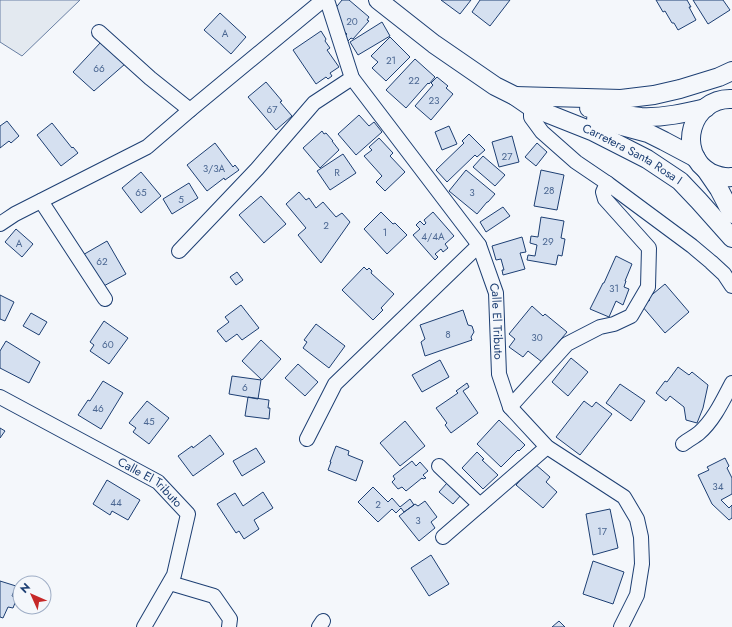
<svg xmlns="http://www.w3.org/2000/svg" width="732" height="627" font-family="Jost,sans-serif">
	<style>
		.green { fill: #e3e9f0; stroke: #687fa3 }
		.building { fill: #d5e0f0; stroke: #1d3f73 }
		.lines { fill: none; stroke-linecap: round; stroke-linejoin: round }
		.minor-casing { stroke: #1d3f73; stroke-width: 16 }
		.tertiary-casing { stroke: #1d3f73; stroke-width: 20 }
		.minor { stroke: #f4f7fb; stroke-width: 14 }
		.tertiary { stroke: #f4f7fb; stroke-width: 18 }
		.labels { text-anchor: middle; stroke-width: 3; stroke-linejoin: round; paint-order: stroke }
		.number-label { font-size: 10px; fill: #4b6792 }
		.street-label { font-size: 12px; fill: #1d3f73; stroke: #f4f7fb }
	</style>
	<rect width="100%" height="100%" fill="#f4f7fb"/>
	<!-- green -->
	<path class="green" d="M0 0H80L22 56 0 42Z"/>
	<!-- building -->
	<path class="building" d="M342 0H349L369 17 367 20 369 21 353 39 351 38 348 41 344 37 347 34 341 29 334 10Z
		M441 0H471L460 14Z
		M480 0H510L490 26 472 12Z
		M656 0H687L691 7H689L696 20 678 30 674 23H672L665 11 663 12Z
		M693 0H723L730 10 708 24Z
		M220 13 246 37 231 54 204 30Z
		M382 22 390 36 358 55 350 42Z
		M321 31 326 39 325 41 330 48 327 50 339 67 330 73 332 76 328 79 326 77 316 84 293 50Z
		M390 37 410 57 386 81 372 68 378 62 371 56Z
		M101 42 125 64 94 91 73 72Z
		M415 59 435 77 429 84 428 83 406 108 386 90Z
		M437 77 448 86 446 88 453 94 431 120 415 106 433 85 431 83Z
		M266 82 282 101 280 102 292 116 276 130 248 97Z
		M359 115 369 126 374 122 382 132 356 155 338 134Z
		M7 121 19 136 11 143 9 141 0 148V126Z
		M52 123 72 148 73 147 78 153 61 166 37 135Z
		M449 126 457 144 442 150 435 132Z
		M322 131 324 134 326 133 333 141H332L339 150 320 168 303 148Z
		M469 134 485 150 477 157 475 155 447 182 436 170 464 143 462 141Z
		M512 136 519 162 499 167 492 142Z
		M379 138 393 153 390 156 405 172 385 191 376 182 382 176 364 156 372 150 369 147Z
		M215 143 233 167 235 165 239 170 225 180 224 178 207 191 187 165Z
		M537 143 547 152 536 166 525 157Z
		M343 154 356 173 330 190 317 171Z
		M483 156 505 175 495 186 473 167Z
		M466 170 495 194 488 202H487L477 214 449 191Z
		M541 170 564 175 557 210 534 206Z
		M141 172 161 196 141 213 122 188Z
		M189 183 198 198 172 214 163 199Z
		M299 192 306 200 309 198 316 208 323 202 336 217 342 213 350 222 321 263 298 235 306 228 286 204Z
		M261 196 286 224 264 243 239 215Z
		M503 207 510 216 486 232 480 222Z
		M381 212 393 224 395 223 407 235 387 254 364 229Z
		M433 212 454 236 445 244 448 248 443 252 441 249 435 254 438 257 435 260 413 235 420 229 416 225 420 221 424 225 426 223 424 220Z
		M541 217 564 221 561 238 565 239 562 256 558 255 556 265 527 260 528 255 535 256 537 245 530 243 531 236 538 237Z
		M16 229 33 244 22 257 5 242Z
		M522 237 526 252 520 253 525 269 503 275 502 270H504L501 259 496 260 492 246Z
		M107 241 126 274 100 288 81 256Z
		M616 256 632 264 625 281H626L624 287 629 289 623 305 616 301 609 317 590 309 603 283H604Z
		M364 267 367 270 369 268 372 271 371 273 394 294 381 308 383 310 373 320 342 290Z
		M237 272 243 280 236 285 230 277Z
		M665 284 689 312 665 333 642 306 650 300 648 298Z
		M0 295 14 302 5 321 0 319Z
		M241 305 259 328 242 340 237 334 226 342 217 331 229 322 225 317Z
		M532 306 543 316 545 314 567 332 542 362 528 351 523 357 509 347 515 339 509 334Z
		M463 310 468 325 472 326 474 332 471 337 472 340 425 356 421 342 425 339 420 325Z
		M31 313 47 322 39 335 23 326Z
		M104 321 128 338 109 364 90 351 94 345 90 342Z
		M316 324 345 346 329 368 303 348 307 342 304 340Z
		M261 340 281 359 262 380 242 361Z
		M6 341 40 362 29 383 0 368V351Z
		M571 358 588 372 568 396 552 382Z
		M440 360 449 377 422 392 412 375Z
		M298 364 318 382 305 396 285 378Z
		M678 367 689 375 692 372 708 385 703 408 697 423 686 420 684 407 670 396 666 401 656 393 665 381 667 382Z
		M232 376 261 380 258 399 229 394Z
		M103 381 123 393 101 429 78 415 88 400 90 401Z
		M467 383 469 387 463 391 478 413 451 433 445 425 447 423 436 408 458 393 456 391Z
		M620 384 645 401 631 421 606 403Z
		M248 397 269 400 268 408H270L269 419 245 416Z
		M147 401 169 418 149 444 133 432 136 428 129 423Z
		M584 401 592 407 596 402 612 414 580 455 556 437Z
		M499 420 525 445 519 451 518 450 501 467 477 444Z
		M405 421 425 446 400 466 380 443Z
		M0 428 5 431 0 438Z
		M210 435 224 454 193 476 178 456 192 446 193 448Z
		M336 446 349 451 348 455 363 461 356 481 328 470 331 462H330Z
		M256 448 265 462 242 476 233 461Z
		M477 452 484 459 482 460 498 475 483 489 462 468Z
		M725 458 729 466 727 468 732 478V494L721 500 729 508 732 505V518L729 520 712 504 698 475 709 470 707 467Z
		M412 461 416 466 420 462 428 471 423 475 426 478 423 479 422 478 406 491 402 487 398 489 392 482 395 479 393 476Z
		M535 464 550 477 546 482 557 492 543 508 516 485Z
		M107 480 140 500 128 520 112 511 110 515 93 504Z
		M447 483 461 495 453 504 439 492Z
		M373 487 388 502 392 498 400 507 410 499 414 505 404 512 401 508 396 513 392 509 378 522 358 502Z
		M263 492 273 508 254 520 259 529 244 539 239 531 236 533 217 504 235 493 243 506Z
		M425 501 437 517 431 522 435 528 419 541 399 516 415 504 418 506Z
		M610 509 618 548 593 555 586 514Z
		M431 555 449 584 429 596 411 568Z
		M593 561 624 572 613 604 583 594Z
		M0 581 16 586 12 596 17 598 13 608 8 607 3 618 0 617Z
		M559 621 565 627H552Z"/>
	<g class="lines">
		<!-- minor casing -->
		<g class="minor-casing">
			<g id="minor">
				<path id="s1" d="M327 0 352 78 479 245 496 293 499 374 510 407 547 447 624 497 637 519 641 537 642 564 637 595 621 627"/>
				<path d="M99 32 150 78 190 110"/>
				<path d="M531 107V117L542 132 576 162 607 183 692 246 711 262 724 274 732 286"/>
				<path d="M41 201 105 299"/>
				<path d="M0 224 15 214 147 147 190 110 323 0"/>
				<path d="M179 251 257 169 314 103 352 78"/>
				<path id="s2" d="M0 397 158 482 188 514 174 575 144 627"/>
				<path d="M510 407 567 344 600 327 614 324 631 316 648 287 649 248 605 199 603 192 607 183"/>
				<path d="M307 439 335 384 479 245"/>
				<path d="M683 444C688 440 694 437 699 433 714 420 723 400 732 383"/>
				<path d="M439 466 480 505"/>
				<path d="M443 537 480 505 547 447"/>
				<path d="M170 583 214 596 230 619 229 627"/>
				<path d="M319 627 323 621"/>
			</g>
		</g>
		<!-- tertiary casing -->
		<g class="tertiary-casing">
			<g id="tertiary">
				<path id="s3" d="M378 0 434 44 495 86 515 96 531 107 594 132 647 159 680 181 699 201 732 238"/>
				<path d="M515 96 621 99 654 95 680 89 719 77 732 71"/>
				<path d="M732 99C691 97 675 153 711 173 718 176 725 178 732 177"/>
				<path d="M589 108C606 111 624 115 641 117 663 118 685 113 706 108"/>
				<path d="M596 119 648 133 664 141 696 158"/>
				<path d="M706 170 719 189 732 214"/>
			</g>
		</g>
		<!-- minor -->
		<use href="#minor" class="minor"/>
		<!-- tertiary -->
		<use href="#tertiary" class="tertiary"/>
	</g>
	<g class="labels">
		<!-- number labels -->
		<g class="number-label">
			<text x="352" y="25">20</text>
			<text x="225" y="37">A</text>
			<text x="391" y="64">21</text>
			<text x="99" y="72">66</text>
			<text x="414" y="84">22</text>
			<text x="434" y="104">23</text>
			<text x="272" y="113">67</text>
			<text x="507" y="160">27</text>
			<text x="214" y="172">3/3A</text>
			<text x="337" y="176">R</text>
			<text x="549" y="194">28</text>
			<text x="141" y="196">65</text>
			<text x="472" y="196">3</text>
			<text x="181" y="203">5</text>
			<text x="326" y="229">2</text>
			<text x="385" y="236">1</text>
			<text x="433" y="240">4/4A</text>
			<text x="548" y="245">29</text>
			<text x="19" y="247">A</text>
			<text x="102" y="265">62</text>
			<text x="614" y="292">31</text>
			<text x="448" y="338">8</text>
			<text x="537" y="341">30</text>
			<text x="108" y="348">60</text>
			<text x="245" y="391">6</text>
			<text x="98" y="412">46</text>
			<text x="149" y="425">45</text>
			<text x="718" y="490">34</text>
			<text x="116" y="506">44</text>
			<text x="378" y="508">2</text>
			<text x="418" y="524">3</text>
			<text x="602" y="535">17</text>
		</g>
		<!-- street labels -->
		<g class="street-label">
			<text dy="4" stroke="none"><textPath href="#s3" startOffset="299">Carretera Santa Rosa I</textPath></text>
			<text dy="4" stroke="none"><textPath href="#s1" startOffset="371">Calle El Tributo</textPath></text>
			<text dy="4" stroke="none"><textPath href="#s2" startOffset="173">Calle El Tributo</textPath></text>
		</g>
	</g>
	<!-- north arrow -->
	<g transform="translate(32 595) rotate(315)"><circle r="19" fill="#f4f7fb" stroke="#9eadc5"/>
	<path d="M0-3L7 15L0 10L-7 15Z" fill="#c62828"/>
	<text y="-6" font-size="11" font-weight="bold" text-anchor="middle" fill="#1d3f73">N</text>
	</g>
</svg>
